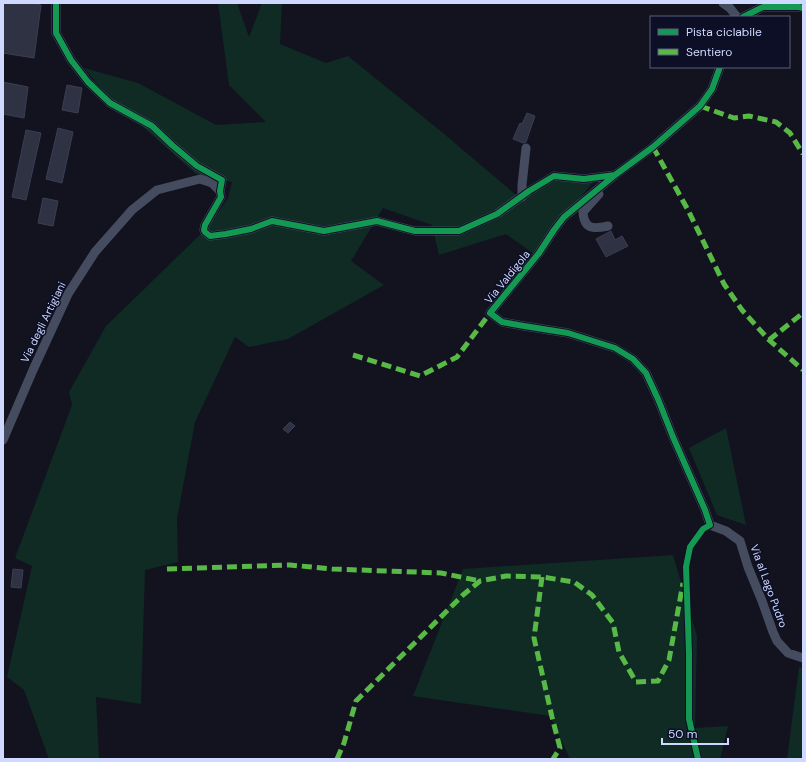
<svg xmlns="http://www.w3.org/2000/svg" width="806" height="762" font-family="'DM Sans',sans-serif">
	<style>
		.green { fill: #0f2b23 }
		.building { fill: #2f3242; stroke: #3b3e54 }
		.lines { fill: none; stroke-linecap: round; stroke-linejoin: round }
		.street { stroke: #454c60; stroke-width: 9 }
		.quiet { stroke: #58b947; stroke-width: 5; stroke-dasharray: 10 5; stroke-linecap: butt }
		.cycleway-casing { stroke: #0c0f25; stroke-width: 8 }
		.cycleway { stroke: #139951; stroke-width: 6 }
		.labels { text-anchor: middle; stroke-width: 3; stroke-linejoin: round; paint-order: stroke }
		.street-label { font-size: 11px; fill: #cfd8ff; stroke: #0c0f25 }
	</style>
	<rect width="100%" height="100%" fill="#12131f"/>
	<!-- green -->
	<path class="green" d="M218 3H237L249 37 262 3H282L280 44 326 63 348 56 443 133 522 200 554 179 594 181 534 254 506 234 439 255 432 225 383 208 351 261 384 285 288 339 249 347 235 337 195 422 177 519 178 562 145 570 141 704 96 697 99 759H49L24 690 7 677 32 566 15 558 72 405 69 392 106 326 209 226 228 198 232 182 196 174 107 95 84 68 138 83 216 125 266 122 229 85Z
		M726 428 746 525 717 515 689 448Z
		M673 555 697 636 695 728 728 726 720 759H570L550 716 413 696 463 569Z
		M799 667 803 668V759H787Z"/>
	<!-- building -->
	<path class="building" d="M3 3H30L41 5 34 58 3 53Z
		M3 82 28 87 24 118 3 114Z
		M67 85 82 88 78 113 62 110Z
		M527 113 535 116 526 142 523 143 513 139 520 123 522 124Z
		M58 128 73 132 62 183 46 179Z
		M26 130 41 133 26 200 12 197Z
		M43 198 58 201 53 226 38 223Z
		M611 231 615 240 622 236 628 246 606 257 596 239Z
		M290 422 295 426 288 433 283 429Z
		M13 569 23 570 21 588 11 587Z"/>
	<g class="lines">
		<!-- street -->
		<path class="street" d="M56 3V33L71 60 88 82 110 103 152 126 172 145 197 166 222 180 220 191 221 197 205 225 204 230 205 232 210 236 226 234 251 229 272 221 324 231 377 221 415 231H459L497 214 529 191 554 176 584 179 615 175
			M723 3 730 8 737 17
			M743 17 763 7H799L803 8
			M720 67 712 89 700 106 653 147 615 175 564 217 554 230 539 253 490 313 502 322 524 326 568 333 615 348 633 359 646 373 658 399 673 437 705 510 710 525 726 531 740 541 748 567 762 601 773 632 777 641 788 653 803 658
			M599 194 583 212C584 230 594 229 608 226
			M522 197V185L526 148
			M3 440 33 370 68 294 95 252 132 210 157 190 200 179 212 183 220 191"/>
		<!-- quiet -->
		<path class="quiet" d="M700 106 734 118 749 116 776 122 790 133 803 154
			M653 147 688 210 724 284 742 310 769 340 803 370
			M769 340 803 313
			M353 355 420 376 457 357 490 313
			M167 569 290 565 332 569 441 573 480 581
			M542 577 534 638 552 717 560 748 553 759
			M337 759 344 743 356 701 463 595 480 581 506 576 542 577 574 582 592 595 613 623 619 652 636 682 658 681 669 660 683 583"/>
		<!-- cycleway casing -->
		<g class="cycleway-casing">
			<path id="cycleway" d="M56 3V33L71 60 88 82 110 103 152 126 172 145 197 166 222 180 220 191 221 197 205 225 204 230 205 232 210 236 226 234 251 229 272 221 324 231 377 221 415 231H459L497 214 529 191 554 176 584 179 615 175
				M743 17 763 7H799L803 8
				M698 759 689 719V653L686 567 690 547 703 529 710 525 705 510 673 437 658 399 646 373 633 359 615 348 568 333 524 326 502 322 490 313 539 253 554 230 564 217 615 175 653 147 700 106 712 89 720 67"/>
		</g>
		<!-- cycleway -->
		<use href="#cycleway" class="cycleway"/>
	</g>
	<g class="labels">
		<!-- street labels -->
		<g class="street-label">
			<text transform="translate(507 277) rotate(-51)" y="4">Via Valdigola</text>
			<text transform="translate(43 322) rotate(-64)" y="4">Via degli Artigiani</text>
			<text transform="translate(769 586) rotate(70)" y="4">Via al Lago Pudro</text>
		</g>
	</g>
	<!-- border -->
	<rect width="806" height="762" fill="none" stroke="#cfd8ff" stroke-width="8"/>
	<!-- legend -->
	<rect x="650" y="16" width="140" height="52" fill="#0c0f25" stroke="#5a5f7c"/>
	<rect x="658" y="29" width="20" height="6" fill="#139951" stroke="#5a5f7c"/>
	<text x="686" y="36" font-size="12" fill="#cfd8ff">Pista ciclabile</text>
	<rect x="658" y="49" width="20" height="6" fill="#58b947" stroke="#5a5f7c"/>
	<text x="686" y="56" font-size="12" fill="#cfd8ff">Sentiero</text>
	<!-- scale -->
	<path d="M662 738v6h66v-6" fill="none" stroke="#cfd8ff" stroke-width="2"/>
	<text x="668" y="738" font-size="12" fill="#cfd8ff" stroke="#0c0f25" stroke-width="3" paint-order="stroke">50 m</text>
</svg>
